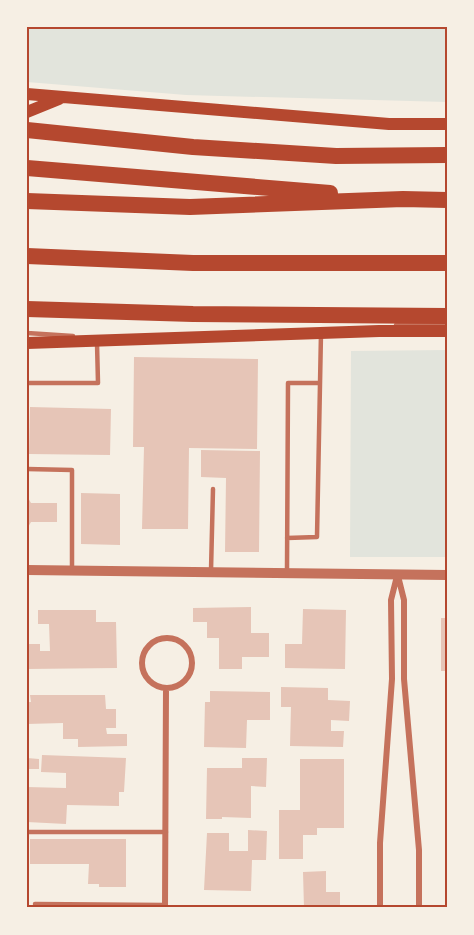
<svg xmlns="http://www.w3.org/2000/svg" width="474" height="935" font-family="Inter,sans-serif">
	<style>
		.green { fill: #e2e4dc }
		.building { fill: #e6c5b7 }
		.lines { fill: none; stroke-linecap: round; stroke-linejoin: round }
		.service { stroke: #c5725c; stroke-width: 4.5 }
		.minor { stroke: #c5725c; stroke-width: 6 }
		.tertiary { stroke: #c5725c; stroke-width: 10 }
		.secondary { stroke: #b5482f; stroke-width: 12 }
		.motorway { stroke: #b5482f; stroke-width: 16 }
		.neatline { fill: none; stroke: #b5482f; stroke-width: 2 }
	</style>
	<rect width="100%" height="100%" fill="#f6efe4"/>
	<!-- green -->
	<path class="green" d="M27 27H447V102L186 95 27 82Z
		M447 350V557H350L351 351Z"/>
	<!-- building -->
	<path class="building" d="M134 357 258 359 257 449 189 448 188 529H142L144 447H133Z
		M30 407 111 409 110 455 29 454Z
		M201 450 260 451 259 552H225L226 478 201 477Z
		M81 493 120 494V545L81 544Z
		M27 496 31 503H57V522H31L27 529Z
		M251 607V633H269V657H242V669H219V638H207V622H193V608Z
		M303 609 346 610 345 669 285 668V644H302Z
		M38 610H96V622H116L117 668 27 669V644H40V651H50L49 624H38Z
		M441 618H447V671H441Z
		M281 687 328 688V700L350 701 349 721 331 720V731H344L343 747 290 746 291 707H281Z
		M210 691 270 692V720H247L246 748 204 747 205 702H210Z
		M30 695H105L106 709H116V728H106L107 734H127V746L78 747V739H63V723L27 724V702H31Z
		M42 755 126 758 124 792H119V806L67 805 66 824 27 822V787L66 788V773L41 772Z
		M27 758 39 759V769H27Z
		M242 758H267L266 787 251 786V818L222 817V819H206L207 768H242Z
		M300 759H344V828H317V835H303V859H279V810H300Z
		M248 830 267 831 266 860H252L251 891 204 890 207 833H229V851H248Z
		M30 839H126V887H99V884H88L89 864H30Z
		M326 871V892H340V908H304L303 872Z
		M219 905 252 906V908H219Z"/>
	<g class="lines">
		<!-- service -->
		<path class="service" d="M396 325H447
			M27 333 73 336
			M27 383H98L97 343
			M27 469 72 470V570
			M287 538 317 537 321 333
			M211 571 213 489
			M287 571 288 383H320
			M27 832H166
			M35 904 165 905"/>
		<!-- minor -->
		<path class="minor" d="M398 576 404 600V679L419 850V908
			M142 663a25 25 0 1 1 50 0a25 25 0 1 1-50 0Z
			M165 908 166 688
			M380 908V843L392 679 391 600 397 576"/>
		<!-- tertiary -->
		<path class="tertiary" d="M27 570 447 575"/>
		<!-- secondary -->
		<path class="secondary" d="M27 94 389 124H447
			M27 112 59 99
			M27 343 379 331H447"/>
		<!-- motorway -->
		<path class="motorway" d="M27 130 193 147 336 156 447 155
			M27 168 330 193
			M27 201 190 207 403 199 447 200
			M27 256 193 263H447
			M27 309 193 314 447 316"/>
	</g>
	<!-- border -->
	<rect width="474" height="935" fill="none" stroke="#f6efe4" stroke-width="57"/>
	<rect x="28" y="28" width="418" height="878" class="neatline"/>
</svg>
